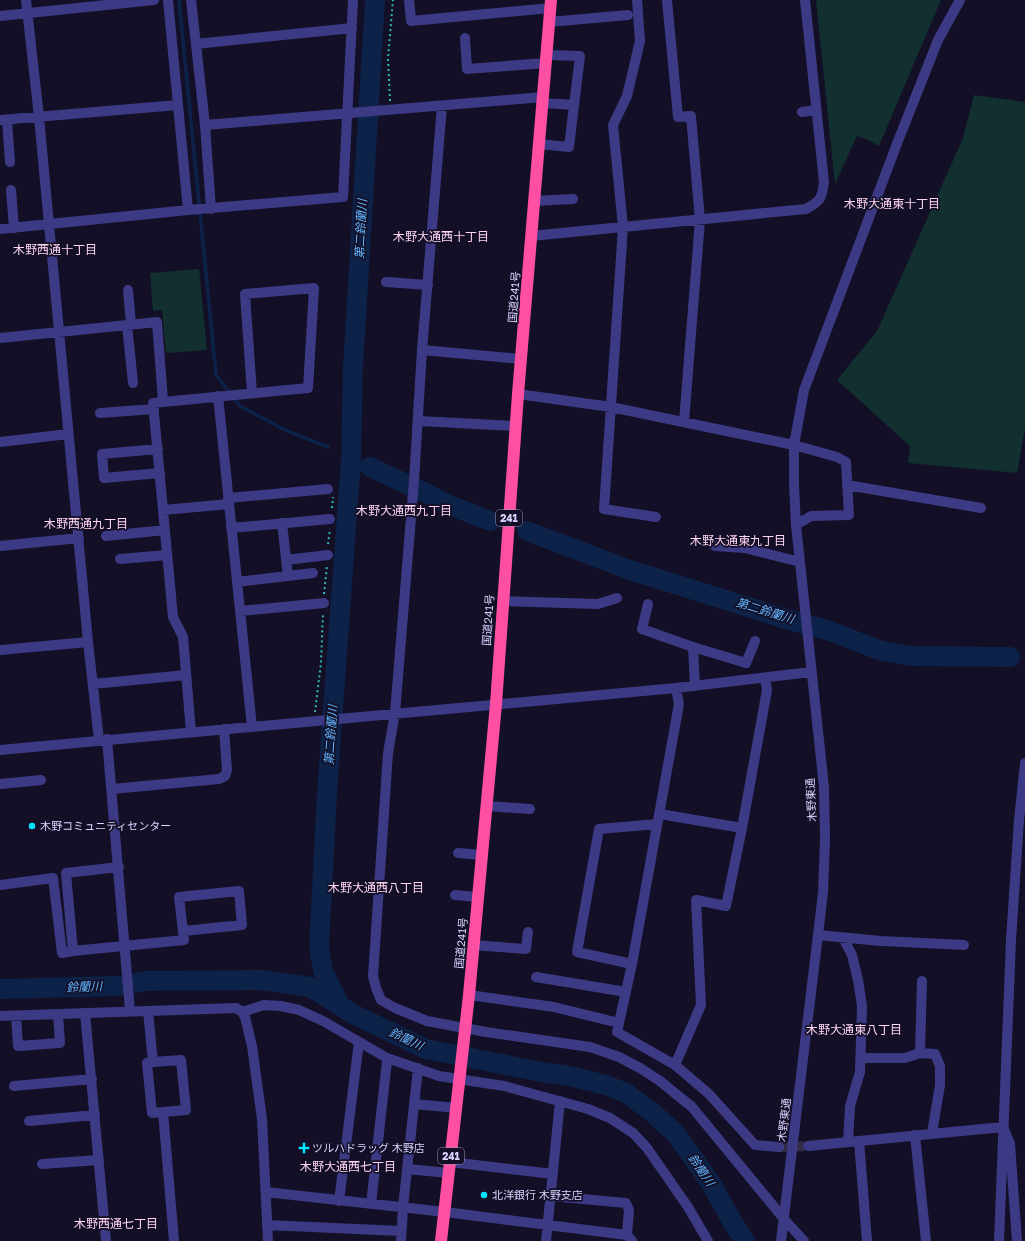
<svg xmlns="http://www.w3.org/2000/svg" width="1025" height="1241" font-family="'Golos Text','Noto Sans JP',sans-serif">
	<style>
		.green { fill: #12302f }
		.lines { fill: none; stroke-linecap: round; stroke-linejoin: round }
		.stream { stroke: #0c2248; stroke-width: 3.5 }
		.river { stroke: #0c2248; stroke-width: 20 }
		.minor-tunnel { stroke: #312d47; stroke-width: 10; stroke-dasharray: 10 5; stroke-linecap: butt }
		.path { stroke: #2fb8b0; stroke-width: 2; stroke-dasharray: 2 3; stroke-linecap: butt }
		.minor { stroke: #3d3a85; stroke-width: 10 }
		.highway { stroke: #ff4fa3; stroke-width: 12 }
		.poi-dot { fill: #00e5ff; stroke: #130f26; stroke-width: 1.5 }
		.labels { text-anchor: middle; stroke-width: 3.5; stroke-linejoin: round; paint-order: stroke }
		.shield { fill: #130f26; stroke: #9e99be; stroke-width: 1 }
		.shield-label { font-size: 10px; font-weight: bold; fill: #d9d4ff }
		.street-label { font-size: 11px; fill: #d9d4ff; stroke: #130f26 }
		.poi-label { font-size: 11px; fill: #d9d4ff; stroke: #130f26; text-anchor: start }
		.neighbourhood-label { font-size: 12px; fill: #ffd6f0; stroke: #130f26 }
		.water-label { font-size: 12px; font-style: italic; fill: #62b6ff; stroke: #130f26 }
	</style>
	<rect width="100%" height="100%" fill="#130f26"/>
	<!-- green -->
	<path class="green" d="M816 0H941L879 146 868 140 857 136 835 184Z
		M974 95 1025 102V429L1017 473 908 463 910 446 837 380 877 331 963 138Z
		M199 269 207 350 166 353 162 310 153 311 150 273Z"/>
	<g class="lines">
		<!-- stream -->
		<path class="stream" d="M179 0 216 375 240 406 285 430 328 447
			M347 450 351 449"/>
		<!-- river -->
		<path class="river" d="M370 467 426 493 447 504 490 521
			M527 531 630 570 786 619 830 631 879 650 911 656 1010 657
			M0 989 118 986 145 981 262 980 310 987 353 1014 426 1049 546 1073 565 1075 606 1085 626 1093 653 1113 676 1134 710 1182 732 1221 745 1241
			M340 1006 323 971 319 947 327 793 351 459 353 368 375 0"/>
		<!-- minor-tunnel -->
		<path class="minor-tunnel" d="M779 1147 808 1146"/>
		<!-- path -->
		<path class="path" d="M390 101 388 58 393 0
			M332 508 333 497
			M328 544 330 529
			M324 594 327 565
			M315 712 321 663 323 613"/>
		<!-- minor -->
		<path class="minor" d="M26 0 39 117 88 642 99 740
			M168 0 188 210
			M191 0 205 125 211 209
			M409 0 411 21 550 8
			M637 0 640 41 627 96 613 125 623 227 604 509 656 517
			M667 0 678 117 691 116 700 220 684 422
			M0 16 154 0
			M549 22 628 15
			M465 38 467 69 546 63
			M196 44 352 28
			M543 103 574 105
			M442 106 422 350 414 481 395 713 388 753 373 976 376 988 381 1000 395 1008 427 1021 486 1032 590 1047 619 1057 640 1068 660 1081 692 1107 784 1219 804 1241
			M802 112 816 110
			M0 120 178 105
			M7 120 10 162
			M205 125 543 97
			M539 144 569 147 580 56 547 55
			M11 190 14 228
			M534 201 573 199
			M0 229 188 210 343 197 353 0
			M531 236 806 209C821 201 822 198 824 182L805 0
			M386 282 428 285
			M128 290 131 324
			M127 325 133 383
			M0 338 157 322 163 401
			M422 350 522 359
			M518 394 611 407 794 445 837 457 846 462 849 515 811 516 796 525
			M218 396 252 727
			M100 413 154 409
			M418 421 516 426
			M0 442 68 434
			M158 449 102 454 104 478 160 473
			M847 485 981 508
			M228 498 328 489
			M163 510 229 504
			M282 523 288 576
			M231 528 330 519
			M106 536 165 530
			M0 546 79 538
			M715 546 745 548 800 562
			M120 559 167 555
			M286 560 328 555
			M237 582 313 573
			M503 601 598 604 617 598
			M648 604 642 629 693 647 695 686
			M240 611 324 603
			M693 647 746 663 755 641
			M0 650 88 642
			M93 684 186 675
			M676 688 679 704 632 964 617 1032 675 1065 709 1094 755 1145 779 1147
			M191 732 183 637 173 617 153 403 308 388 314 288 245 294 252 393
			M107 739 130 1011
			M0 750 676 688 811 672
			M0 784 41 780
			M112 789 219 779 225 776 227 770 224 729
			M486 806 530 809
			M660 814 742 828
			M458 853 482 855
			M119 867 66 873 73 951 184 940 179 897 239 891 242 925 183 931
			M0 885 53 878 62 953 73 951
			M455 895 478 897
			M818 935 881 941 964 945
			M843 938 852 955 858 980 862 1006 860 1072 850 1106 848 1142
			M473 945 526 949 528 932
			M632 964 577 952 599 829 657 824
			M536 977 626 992
			M469 995 554 1007 619 1023
			M148 1011 153 1062 181 1060 186 1110 152 1113 147 1063 153 1062
			M242 1012 264 1005 281 1006 299 1010 323 1021 387 1058 439 1076 504 1086 588 1109 610 1118 633 1133 647 1148 688 1207 708 1241
			M85 1013 106 1241
			M0 1016 236 1008 242 1012 245 1017 252 1046 262 1119 268 1241
			M16 1016 18 1046 60 1043 58 1014
			M920 1053 922 981
			M861 1058H905L920 1053 935 1054 940 1066V1085L932 1133
			M675 1065 701 1005 696 900 726 906 742 828 767 690 765 678
			M14 1086 92 1079
			M414 1104 457 1108
			M163 1112 174 1241
			M29 1121 95 1115
			M915 1135 926 1241
			M859 1141 867 1241
			M808 1146 1003 1127 1010 1144 1017 1241
			M450 1162 553 1174
			M42 1164 99 1160
			M407 1169 449 1173
			M266 1192 445 1212 627 1235
			M551 1196 626 1203 629 1210 627 1235 632 1241
			M339 1201 359 1042
			M371 1204 387 1061
			M267 1225 401 1231
			M401 1241 403 1207 418 1068
			M546 1241 560 1101
			M781 1241 818 935 823 892 825 840 824 787 796 525 794 485V445L804 390 898 141 938 40 960 0
			M999 1241 1011 940 1019 820 1025 763"/>
		<!-- highway -->
		<path class="highway" d="M441 1241 469 995 496 704 518 394 551 0"/>
	</g>
	<!-- markers -->
	<g class="poi-dot">
		<circle cx="32" cy="826" r="4"/>
		<path d="M302 1142h4v4h4v4h-4v4h-4v-4h-4v-4h4z"/>
		<circle cx="484" cy="1195" r="4"/>
	</g>
	<g class="labels">
		<!-- shield labels -->
		<g class="shield">
			<rect x="496" y="510" width="26" height="16" rx="3"/>
			<rect x="438" y="1148" width="26" height="16" rx="3"/>
		</g>
		<g class="shield-label">
			<text x="509" y="522">241</text>
			<text x="451" y="1160">241</text>
		</g>
		<!-- street labels -->
		<g class="street-label">
			<text transform="translate(514 297) rotate(-86)" y="4">国道241号</text>
			<text transform="translate(488 620) rotate(-86)" y="4">国道241号</text>
			<text transform="translate(811 800) rotate(-93)" y="4">木野東通</text>
			<text transform="translate(461 943) rotate(-85)" y="4">国道241号</text>
			<text transform="translate(784 1120) rotate(-83)" y="4">木野東通</text>
		</g>
		<!-- poi labels -->
		<g class="poi-label">
			<text x="40" y="830">木野コミュニティセンター</text>
			<text x="312" y="1152">ツルハドラッグ 木野店</text>
			<text x="492" y="1199">北洋銀行 木野支店</text>
		</g>
		<!-- neighbourhood labels -->
		<g class="neighbourhood-label">
			<text x="892" y="208">木野大通東十丁目</text>
			<text x="441" y="241">木野大通西十丁目</text>
			<text x="55" y="254">木野西通十丁目</text>
			<text x="404" y="515">木野大通西九丁目</text>
			<text x="86" y="528">木野西通九丁目</text>
			<text x="738" y="545">木野大通東九丁目</text>
			<text x="376" y="892">木野大通西八丁目</text>
			<text x="854" y="1034">木野大通東八丁目</text>
			<text x="348" y="1171">木野大通西七丁目</text>
			<text x="116" y="1228">木野西通七丁目</text>
		</g>
		<!-- water labels -->
		<g class="water-label">
			<text transform="translate(361 229) rotate(-87)" y="4">第二鈴蘭川</text>
			<text transform="translate(765 611) rotate(17)" y="4">第二鈴蘭川</text>
			<text transform="translate(331 735) rotate(-86)" y="4">第二鈴蘭川</text>
			<text transform="translate(84 987) rotate(-2)" y="4">鈴蘭川</text>
			<text transform="translate(406 1039) rotate(25)" y="4">鈴蘭川</text>
			<text transform="translate(701 1170) rotate(55)" y="4">鈴蘭川</text>
		</g>
	</g>
</svg>
